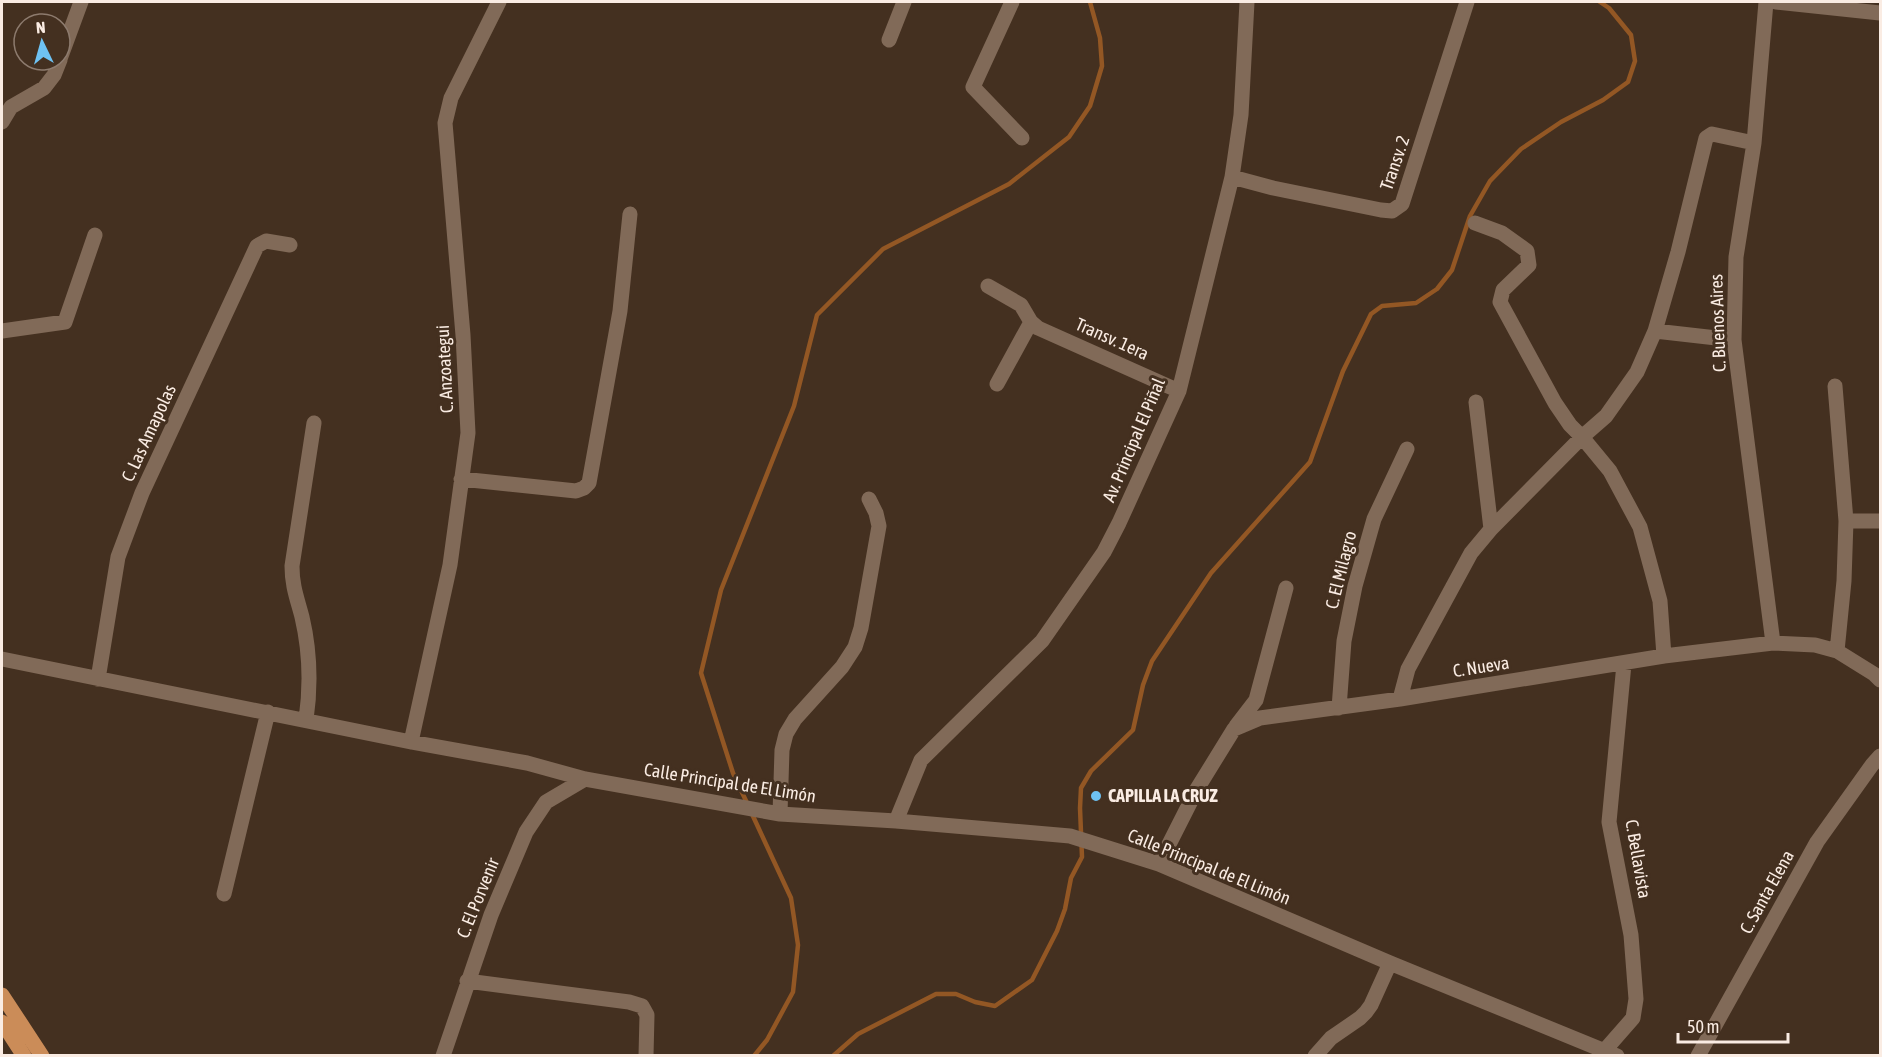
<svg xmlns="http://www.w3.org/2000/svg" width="1882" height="1057" font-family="'Asap Condensed',sans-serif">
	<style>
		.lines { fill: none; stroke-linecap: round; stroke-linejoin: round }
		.stream { stroke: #935724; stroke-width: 4.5 }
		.street { stroke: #816a58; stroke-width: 15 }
		.primary { stroke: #cb8c58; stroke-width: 15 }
		.poi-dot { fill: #6ec2f3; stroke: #443020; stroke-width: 2 }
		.labels { text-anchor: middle; stroke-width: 6; stroke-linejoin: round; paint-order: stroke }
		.street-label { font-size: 18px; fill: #faece3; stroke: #443020 }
		.poi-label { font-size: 18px; font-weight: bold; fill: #faece3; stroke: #443020; text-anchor: start }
	</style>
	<rect width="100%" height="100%" fill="#443020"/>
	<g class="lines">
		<!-- stream -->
		<path class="stream" d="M747 803 733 773 701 673 721 590 794 406 817 315 883 249 1009 184 1069 137 1090 106 1102 66 1100 38 1090 2
			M752 814 791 898 798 945 793 992 767 1040 754 1056
			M833 1056 858 1034 936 994H956L975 1002 995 1006 1032 980 1057 931 1065 909 1071 878 1082 857 1080 808 1081 788 1091 771 1133 730 1143 685 1152 661 1211 573 1310 462 1343 371 1371 314 1382 306 1416 303 1437 289 1452 270 1470 216 1490 181 1521 149 1561 122 1603 100 1628 82 1635 61 1631 35 1609 8 1600 2"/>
		<!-- street -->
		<path class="street" d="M1012 2 973 87 1022 138
			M1766 2 1754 143 1736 257 1734 340 1773 643
			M1776 2 1880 13
			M889 40 904 2
			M60 59 81 2
			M2 122 11 107 44 88 54 75 60 60
			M1232 177 1273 188 1381 210 1392 211 1402 204 1467 2
			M1475 223 1502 233 1527 251 1529 265 1503 290 1500 302 1555 403 1570 425 1582 437 1610 471 1640 527 1660 601 1664 656
			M988 286 1021 305 1031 322 1038 328 1179 391
			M2 331 65 322 95 235
			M1655 331 1734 340
			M997 384 1031 322
			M1835 386 1846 521 1844 581 1837 651
			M1476 402 1491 529
			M461 479 576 491 584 488 589 483 620 311 630 214
			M1846 521H1880
			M2 659 411 742 527 763 585 779 780 814 896 821 1070 836 1159 864 1390 963 1617 1056
			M98 679 118 557 142 493 257 246 266 241 290 245
			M1400 699 1408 669 1471 553 1491 529 1582 437 1606 416 1637 372 1655 331 1678 252 1706 138 1712 134 1754 143
			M1339 708 1344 641 1355 586 1374 519 1407 449
			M306 720C311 685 310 651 302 617 297 598 292 586 292 566L314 423
			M1236 726 1256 700 1286 588
			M411 742 450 565 468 433 463 335 445 123 451 98 499 2
			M780 814 782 750 786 734 795 719 842 667 855 647 861 628 879 526 876 513 869 499
			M896 821 921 760 1042 641 1104 552 1119 523 1179 391 1232 177 1241 115 1247 2
			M1159 864 1197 789 1234 729 1260 718 1400 699 1664 656 1773 643 1815 645 1837 651 1874 674 1880 680
			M224 894 268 712
			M467 981 629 1002 642 1006 647 1015 646 1056
			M443 1056 491 915 526 832 546 802 585 779
			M1315 1056 1331 1038 1360 1018 1366 1012 1371 1005 1390 963
			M1603 1056 1605 1050 1633 1018 1636 999 1631 935 1609 822 1624 664
			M1698 1056 1817 842 1872 765 1880 756"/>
		<!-- primary -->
		<path class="primary" d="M2 995 42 1056
			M2 1022 24 1056"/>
	</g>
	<!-- markers -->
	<circle class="poi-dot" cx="1096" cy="796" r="6"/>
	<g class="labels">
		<!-- street labels -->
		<g class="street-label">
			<text transform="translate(1395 163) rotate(-71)" y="6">Transv. 2</text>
			<text transform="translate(1718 323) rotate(-92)" y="6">C. Buenos Aires</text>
			<text transform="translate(1112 339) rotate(24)" y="6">Transv. 1era</text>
			<text transform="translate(445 369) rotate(-93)" y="6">C. Anzoategui</text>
			<text transform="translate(149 433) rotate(-65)" y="6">C. Las Amapolas</text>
			<text transform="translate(1134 440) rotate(-67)" y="6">Av. Principal El Piñal</text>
			<text transform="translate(1341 570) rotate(-76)" y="6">C. El Milagro</text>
			<text transform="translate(1481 667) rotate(-9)" y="6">C. Nueva</text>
			<text transform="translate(730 783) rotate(9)" y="6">Calle Principal de El Limón</text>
			<text transform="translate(1638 859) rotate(80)" y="6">C. Bellavista</text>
			<text transform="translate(1209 867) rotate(22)" y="6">Calle Principal de El Limón</text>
			<text transform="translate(1767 892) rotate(-61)" y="6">C. Santa Elena</text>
			<text transform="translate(478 898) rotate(-68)" y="6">C. El Porvenir</text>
		</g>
		<!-- poi labels -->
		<g class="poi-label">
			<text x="1108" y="802">CAPILLA LA CRUZ</text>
		</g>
	</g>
	<!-- border -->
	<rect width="1882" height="1057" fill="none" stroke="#faece3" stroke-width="6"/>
	<!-- north arrow -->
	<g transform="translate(42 42) rotate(355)"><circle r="28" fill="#443020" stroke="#8d7b6e" stroke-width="1.5"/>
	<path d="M0-4.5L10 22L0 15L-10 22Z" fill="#6ec2f3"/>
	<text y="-9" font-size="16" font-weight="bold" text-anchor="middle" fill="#faece3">N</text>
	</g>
	<!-- scale -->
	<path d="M1678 1033v9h110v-9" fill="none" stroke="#faece3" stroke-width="3"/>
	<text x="1687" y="1033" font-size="18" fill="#faece3" stroke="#443020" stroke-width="4.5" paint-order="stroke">50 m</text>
</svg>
